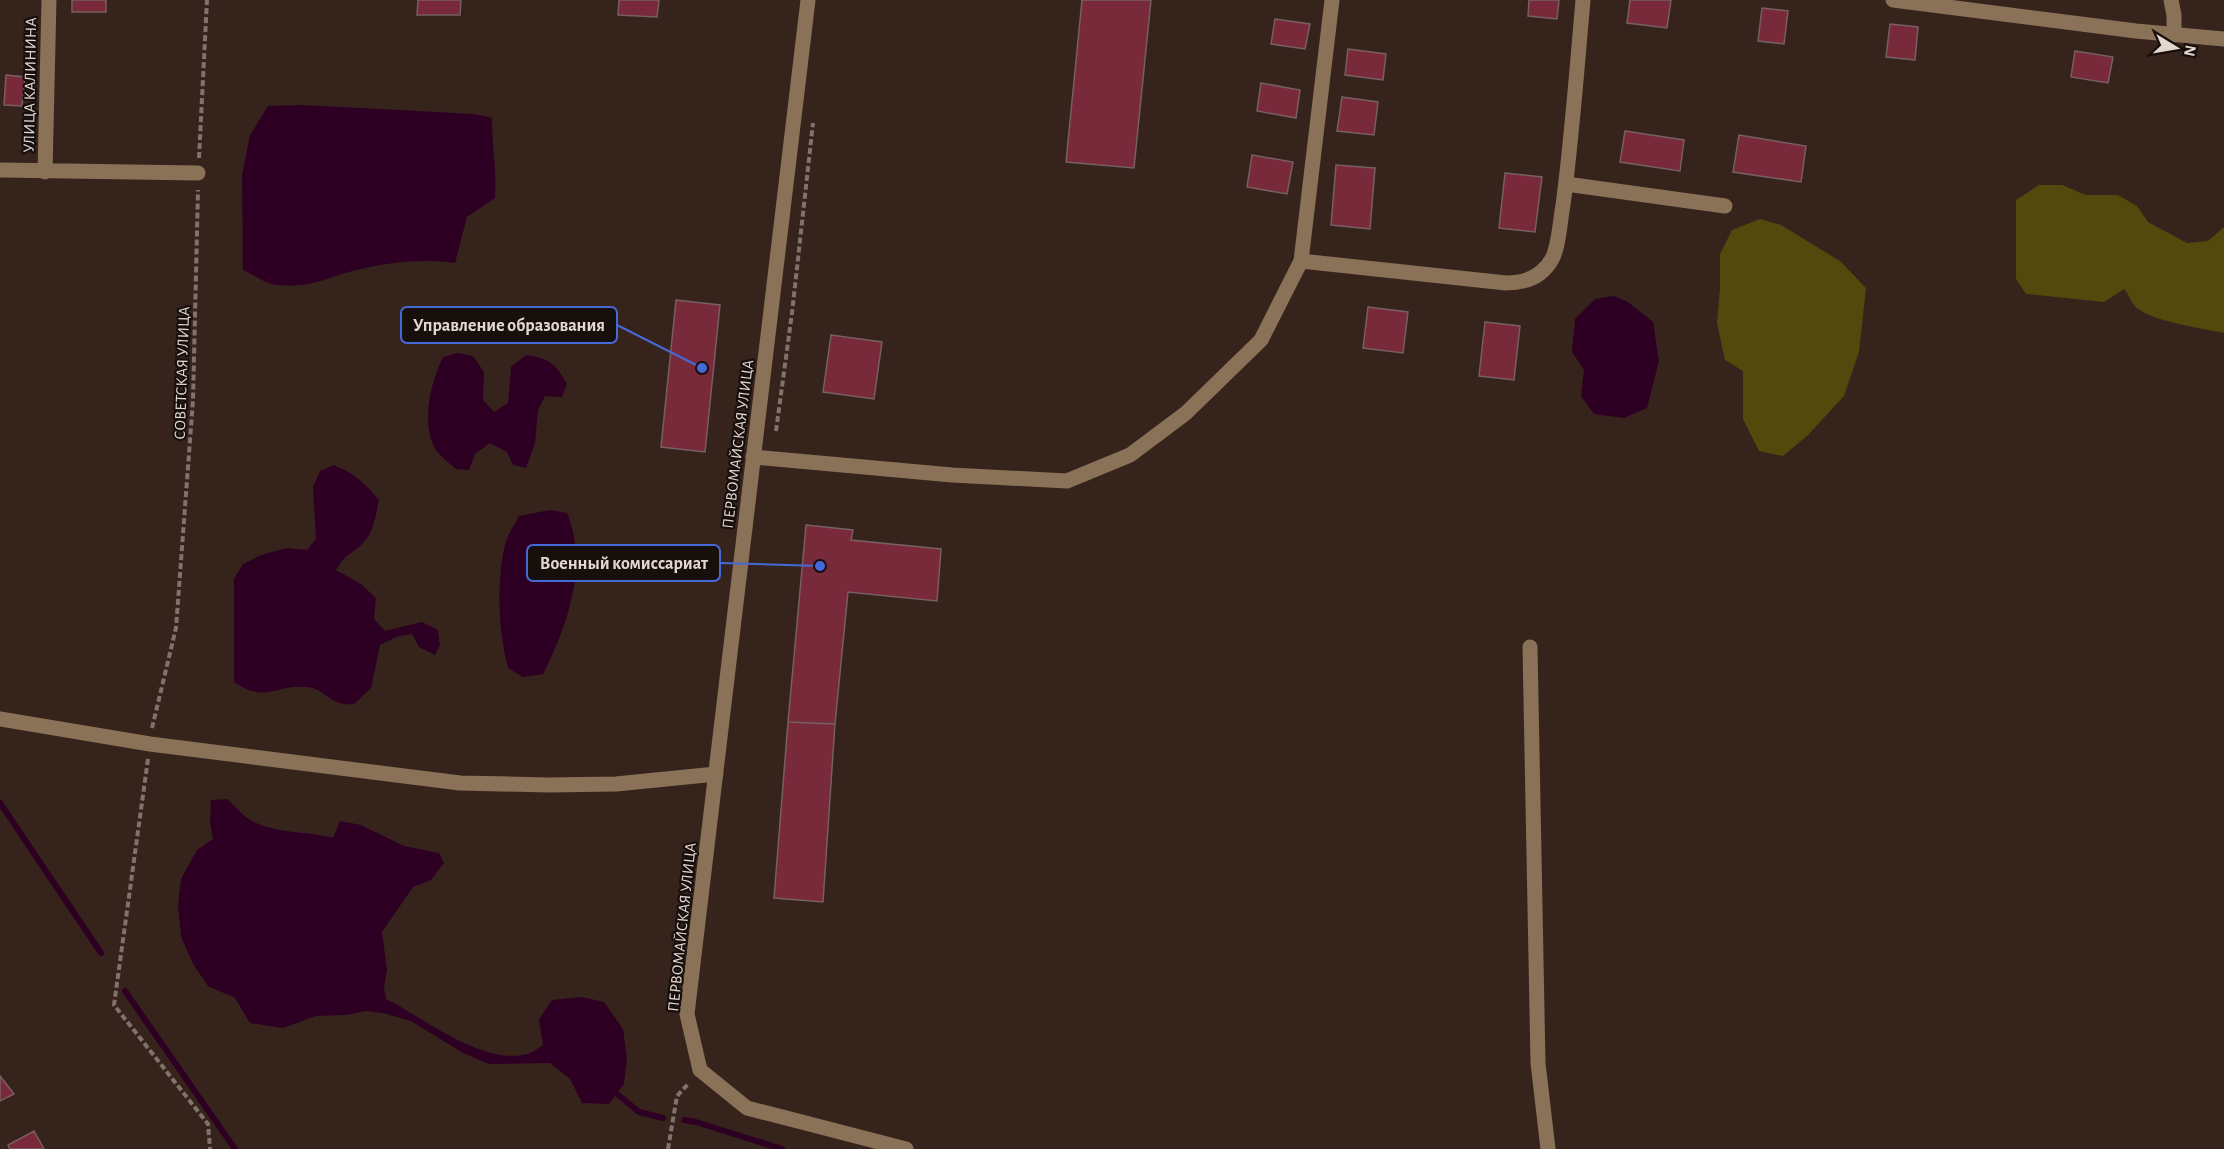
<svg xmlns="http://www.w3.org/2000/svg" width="2224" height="1149" font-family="'Alegreya Sans',sans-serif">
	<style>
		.green { fill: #514a0c }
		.water { fill: #2d0023 }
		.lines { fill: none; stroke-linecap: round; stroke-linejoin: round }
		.stream { stroke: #2d0023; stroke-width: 6 }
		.building { fill: #782a3b; stroke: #775f62; stroke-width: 1.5 }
		.path { stroke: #82726c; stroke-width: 4; stroke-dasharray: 6 3; stroke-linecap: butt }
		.minor { stroke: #897257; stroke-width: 15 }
		.labels { text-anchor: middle; stroke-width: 4.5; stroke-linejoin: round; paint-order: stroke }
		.street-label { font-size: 16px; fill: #e4d7d2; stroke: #170f0c }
		.leader { fill: none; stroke: #4569d7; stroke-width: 2 }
		.callout-dot { fill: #4569d7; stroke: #170f0c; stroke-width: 2 }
		.callout { fill: #170f0c; stroke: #4569d7; stroke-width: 2 }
		.callout-label { font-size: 18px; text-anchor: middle; font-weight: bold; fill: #e4d7d2 }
	</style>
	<rect width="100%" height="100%" fill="#36231c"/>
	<!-- green -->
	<path class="green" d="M2039 185H2062L2086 195H2118L2137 206 2148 222 2187 243 2208 241 2224 227V333C2201 328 2154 322 2137 308 2131 304 2130 295 2124 289L2104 302 2026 294 2016 279V200Z
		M1760 219 1781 225 1840 261 1866 288 1859 352 1844 396 1808 435 1783 456 1759 451 1743 419V371L1725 360 1717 323 1720 289V254L1732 230Z"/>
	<!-- water -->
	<path class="water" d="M303 105 474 114 492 118C492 145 497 171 495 198L467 217 455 263C421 258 382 263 349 272 321 280 309 288 277 285 266 284 254 275 243 270L242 175 250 135 268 106Z
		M1614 296 1628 302 1653 322 1659 361 1647 408 1624 418 1594 414 1581 396 1584 370 1572 352 1575 319 1595 299Z
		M457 353 473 356 484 372 483 400 494 412 508 403 511 367 526 355C549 358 556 364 567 384L562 397 545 396 538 410 535 443 526 468 513 465 507 452 490 443 475 454 469 470 456 469C448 462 437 454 433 445 422 418 431 382 443 357Z
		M334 465C354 473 366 484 379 500 376 513 374 532 364 542 352 555 347 551 336 570L361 584 376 598 374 619 385 631 422 622 438 630 440 645 435 655 419 647 412 634 396 637 380 645 371 688 354 704C350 704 344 705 340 703 328 700 321 688 306 687 275 684 266 704 234 682V579L243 564 261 555 287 548 307 550 316 539 313 487 320 471Z
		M550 510 567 513C589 566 567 627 543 674L523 677 508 668C498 631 496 578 506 541 509 533 515 524 519 516Z
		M227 799C235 806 243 816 252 821 276 834 307 831 333 838L340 821 361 825 404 846 439 853 444 863 431 880 413 887 382 932 387 970 384 987 386 999C424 1018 483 1066 527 1054 532 1053 538 1048 543 1045L539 1019 552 1000 582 997 604 1002 623 1029 627 1058 624 1084 609 1104 582 1103 570 1079 550 1063 489 1064 463 1053 411 1021 383 1013 366 1011 346 1015 316 1016 283 1028 250 1023 235 998 208 986 193 964 181 937 178 905 181 879 197 850 213 839 210 822 211 800Z"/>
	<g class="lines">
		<!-- stream -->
		<path class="stream" d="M0 803 101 953
			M125 991 235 1149
			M617 1094 639 1112 663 1118
			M684 1120 696 1122 782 1149"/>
	</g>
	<!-- building -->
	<path class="building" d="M72 0H106V12H72Z
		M418 0H461L460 15H417Z
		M619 0H659L657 17 618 15Z
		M1082 0H1151L1134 168 1066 162Z
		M1529 0H1559L1557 19 1528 16Z
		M1630 0H1671L1667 28 1627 23Z
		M1762 8 1788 11 1784 44 1758 41Z
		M1275 19 1310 24 1305 49 1271 44Z
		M1890 24 1918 27 1915 60 1886 57Z
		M1348 49 1386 54 1383 80 1345 75Z
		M2075 51 2113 57 2108 83 2071 77Z
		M6 75 25 77 22 106 4 105Z
		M1261 83 1300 90 1296 118 1257 111Z
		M1342 97 1378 102 1374 135 1337 131Z
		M1625 131 1684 140 1680 171 1620 162Z
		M1739 135 1806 146 1801 182 1733 172Z
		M1252 155 1293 162 1287 194 1247 187Z
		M1336 165 1375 168 1370 229 1331 225Z
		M1505 173 1542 177 1535 232 1499 228Z
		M676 300 720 305 705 452 661 447Z
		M1368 307 1408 312 1403 353 1363 348Z
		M1485 322 1520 326 1514 380 1479 376Z
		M831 335 882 342 874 399 823 392Z
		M806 525 853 530 851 540 941 549 937 601 848 592 835 724 788 722Z
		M788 722 835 724 823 902 774 898Z
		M0 1076 14 1094 0 1101Z
		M34 1131 44 1149H10L8 1145Z"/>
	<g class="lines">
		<!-- path -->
		<path class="path" d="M199 158 207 0
			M776 431 792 313 813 123
			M152 728 176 628 193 400 198 190
			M148 759 114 1005 208 1124 210 1149
			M668 1149 677 1096 689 1083"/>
		<!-- minor -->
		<path class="minor" d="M808 0 687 1014 700 1070 747 1108 906 1149
			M1893 0 2136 31 2224 39
			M2171 0 2174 15V35
			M0 170 198 173
			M45 172 49 0
			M1566 184 1725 206
			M1301 261 1506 283C1525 283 1542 277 1552 259 1559 246 1560 221 1563 205 1572 137 1577 68 1583 0
			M753 457 952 475 1067 481 1130 455 1186 413 1261 340 1301 261 1332 0
			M1530 647 1538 1063 1548 1149
			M0 719 150 744 460 783 549 785 616 784 716 774"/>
	</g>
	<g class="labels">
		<!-- street labels -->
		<g class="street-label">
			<text transform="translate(29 85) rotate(-89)" y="6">УЛИЦА КАЛИНИНА</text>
			<text transform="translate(181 373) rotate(-88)" y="6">СОВЕТСКАЯ УЛИЦА</text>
			<text transform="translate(737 444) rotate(-83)" y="6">ПЕРВОМАЙСКАЯ УЛИЦА</text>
			<text transform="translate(681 927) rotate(-84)" y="6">ПЕРВОМАЙСКАЯ УЛИЦА</text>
		</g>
	</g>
	<!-- callouts -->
	<path class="leader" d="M702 368L617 325M820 566L720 563"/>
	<g class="callout-dot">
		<circle cx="702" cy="368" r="6"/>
		<circle cx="820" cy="566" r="6"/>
	</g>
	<g class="callout">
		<rect x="401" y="307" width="216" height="36" rx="6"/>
		<rect x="527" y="545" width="193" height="36" rx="6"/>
	</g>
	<g class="callout-label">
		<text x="509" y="331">Управление образования</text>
		<text x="624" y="569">Военный комиссариат</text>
	</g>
	<!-- north arrow -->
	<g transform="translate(2176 48) rotate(101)" stroke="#170f0c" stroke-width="4.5" paint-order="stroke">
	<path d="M0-4.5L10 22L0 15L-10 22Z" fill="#e4d7d2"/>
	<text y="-9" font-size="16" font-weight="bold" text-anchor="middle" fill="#e4d7d2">N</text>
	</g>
</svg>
